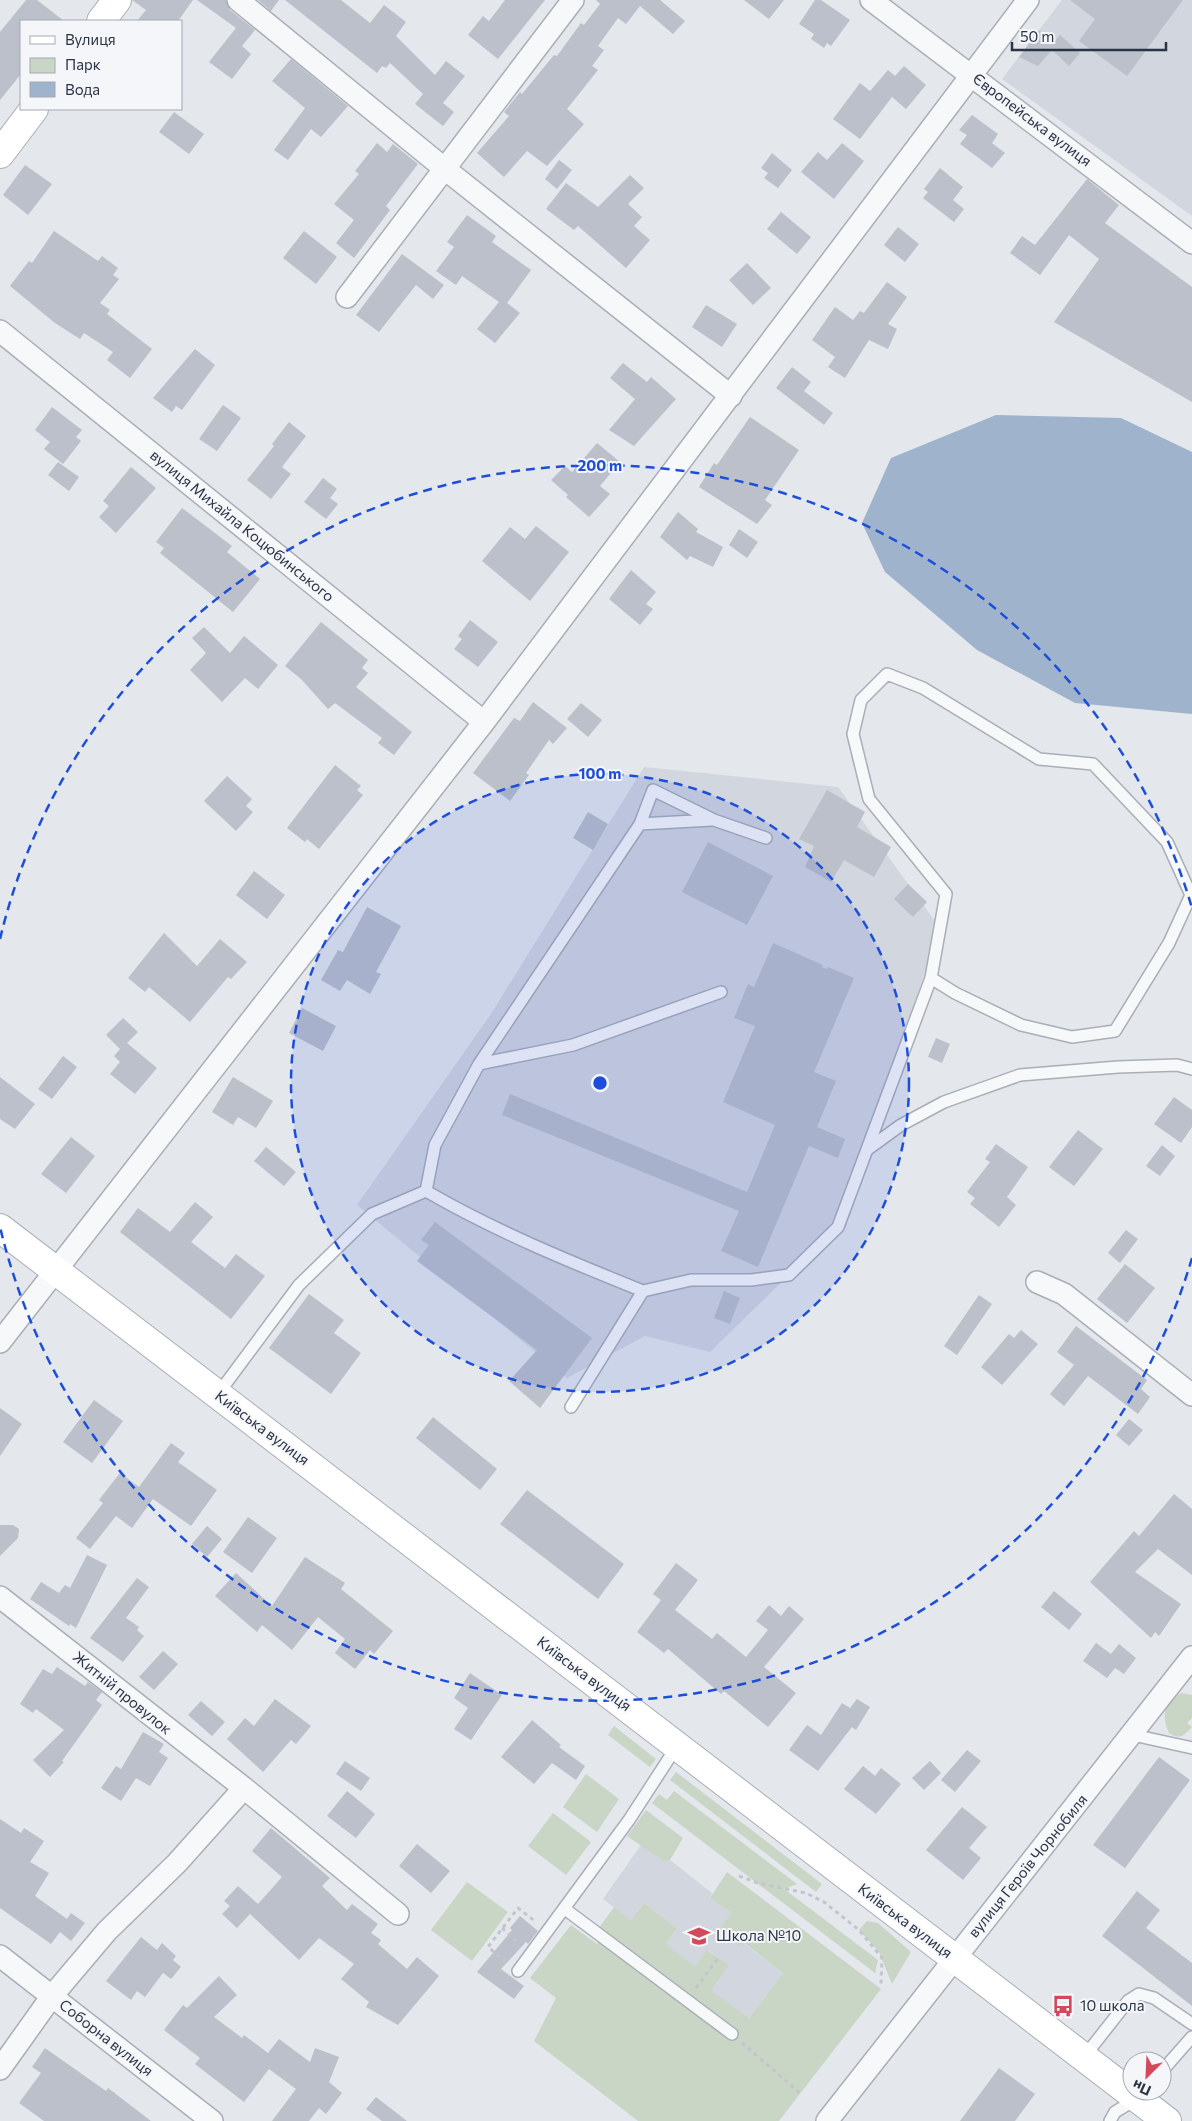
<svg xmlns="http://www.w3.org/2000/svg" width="1192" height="2121" font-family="Commissioner,sans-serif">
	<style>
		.built { fill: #d2d6de }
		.green { fill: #c9d6c5 }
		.water { fill: #9fb4cc }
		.building { fill: #bbc0ca }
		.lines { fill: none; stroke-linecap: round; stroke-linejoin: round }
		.lane-casing { stroke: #a9aeb7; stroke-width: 14 }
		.street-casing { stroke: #a9aeb7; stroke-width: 24 }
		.secondary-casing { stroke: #a9aeb7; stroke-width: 30 }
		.path { stroke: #c2c5cb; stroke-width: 3; stroke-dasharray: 4 4; stroke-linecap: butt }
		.lane { stroke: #f7f8fa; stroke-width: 11 }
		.street { stroke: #f7f8fa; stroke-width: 21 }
		.secondary { stroke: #fff; stroke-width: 28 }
		.ring { fill: none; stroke: #1d4ed8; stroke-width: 2.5; stroke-dasharray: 9 6 }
		.labels { text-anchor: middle; stroke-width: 4; stroke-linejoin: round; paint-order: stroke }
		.street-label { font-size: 15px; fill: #2b3445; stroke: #f4f6f9 }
		.poi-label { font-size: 15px; fill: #2b3445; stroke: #f4f6f9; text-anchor: start }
		.centre { fill: #1d4ed8; stroke: #f4f6f9; stroke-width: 2.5 }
		.ring-label { font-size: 15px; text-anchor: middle; font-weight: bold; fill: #1d4ed8; stroke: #f4f6f9; stroke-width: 4; stroke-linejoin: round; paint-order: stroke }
	</style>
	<rect width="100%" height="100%" fill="#e4e7ec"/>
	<!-- built -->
	<path class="built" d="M1062 0H1192V216L1002 79Z
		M644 767 838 787 940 928 838 1227 710 1352 645 1336 567 1378 357 1205 491 1014Z
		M641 1845 663 1861 670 1860 712 1893 710 1898 731 1913 718 1931 739 1946 742 1942 783 1973 749 2018 710 1990 728 1965 708 1950 695 1966 666 1944 677 1928 644 1903 631 1920 603 1899Z"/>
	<!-- green -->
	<path class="green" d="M1181 1693 1192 1695V1718L1187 1723 1192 1727C1184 1736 1179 1740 1169 1733 1161 1715 1164 1704 1181 1693Z
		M614 1726 656 1759 650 1767 608 1735Z
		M676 1772 822 1884 816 1892 670 1780Z
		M586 1774 619 1799 597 1832 563 1807Z
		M674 1791 797 1884 784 1889 878 1960 875 1973 652 1803 659 1794 667 1800Z
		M646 1810 683 1838 670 1860 663 1861 627 1836Z
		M553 1813 591 1842 566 1875 528 1846Z
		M727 1872 881 1989 779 2121H638L534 2041 556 1998 530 1978 571 1925 597 1944 602 1937 596 1932 614 1907 631 1920 644 1903 677 1928 666 1944 695 1966 707 1950 729 1965 711 1990 749 2018 783 1973 743 1942 739 1946 718 1931 731 1913 710 1898Z
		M467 1882 508 1912 472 1961 431 1930Z
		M867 1921 878 1923 911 1952 892 1984 879 1952 859 1930Z"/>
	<!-- water -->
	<path class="water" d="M996 415 1121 418 1192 452V714L1075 703 977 650 885 572 862 523 891 458Z"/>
	<!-- building -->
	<path class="building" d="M26 0H37L64 21H21V74L0 100V32Z
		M132 0H193L178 21H137L146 10Z
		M197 0H226L230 10 255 30 242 46 251 54 232 79 209 62 236 28Z
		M258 0H279L271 11Z
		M285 0H341L370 23 384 5 406 22 396 36 435 75 446 61 465 76 443 103 454 112 443 126 415 104 423 94 390 63 386 68 382 66 377 73Z
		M505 0H545L498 59 468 35 483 16 489 21Z
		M596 0H660L685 21 673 34 640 6 626 24 618 18 598 46 604 50 592 66 598 70 567 109 584 124 547 166 527 151 504 177 477 153 509 116 504 112 520 92 522 94 554 55 557 56 581 23 584 25 600 4Z
		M744 0H784L769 19Z
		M815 0H821L850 20 831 46 827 43 824 48 811 39 814 34 799 24Z
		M1070 0H1183L1127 76 1079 41 1095 19Z
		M1039 30 1053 43 1060 35 1080 53 1069 66 1052 50 1038 66 1019 57Z
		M291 59 348 106 321 137 311 129 288 160 274 150 305 108 272 81Z
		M904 66 926 85 906 109 892 97 860 139 833 119 860 83 870 91 888 70 895 76Z
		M174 112 204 134 189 154 159 132Z
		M972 115 998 134 992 143 1005 153 992 168 960 144 967 135 959 130Z
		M377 143 387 152 393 144 418 164 386 206 390 210 354 258 336 243 354 220 334 204 359 174 355 171Z
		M842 143 864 161 834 199 801 172 818 152 827 160Z
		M772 153 792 170 778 188 764 178 768 173 761 168Z
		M559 160 572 170 557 189 545 179Z
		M25 165 52 184 28 215 3 195Z
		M940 168 963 187 953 200 964 209 954 222 923 198 928 192 924 189Z
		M630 175 644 188 628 204 642 217 634 226 650 240 626 268 578 226 574 230 546 209 566 183 598 207Z
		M1087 179 1119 205 1105 223 1192 287V402L1054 322 1099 259 1069 235 1040 275 1010 253 1022 236 1035 245Z
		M781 212 811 237 797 254 767 229Z
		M467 215 496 236 492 242 531 270 507 303 520 313 495 343 477 329 499 302 462 276 456 285 436 271 454 247 447 242Z
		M898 227 919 244 905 262 884 245Z
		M54 231 98 261 102 256 118 268 113 275 119 279 100 303 110 310 107 314 152 349 130 378 107 360 113 352 84 333 80 339 55 323 10 286 29 261 32 263Z
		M304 231 337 257 316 284 283 258Z
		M402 254 444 285 433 299 416 285 379 332 356 315Z
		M747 263 771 288 753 305 729 280Z
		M887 282 907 297 888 324 897 329 888 349 869 340 845 378 828 367 835 357 812 340 835 307 853 320 860 311 864 313Z
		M706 305 737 324 722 347 692 327Z
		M195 349 215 365 182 410 176 406 172 412 153 398Z
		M623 363 647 382 651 377 676 399 634 446 609 430 635 399 610 378Z
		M792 367 811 382 804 391 833 413 824 425 776 388Z
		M223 405 241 418 217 451 199 439Z
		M52 407 82 430 76 437 81 441 63 464 44 449 50 442 35 430Z
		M750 417 799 450 765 500 772 505 757 524 699 487 714 463 717 465Z
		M289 422 306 436 282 467 291 474 271 499 247 480 274 446 272 444Z
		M597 443 620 462 600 486 610 494 589 517 566 497 568 495 551 480 565 466 572 472Z
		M58 462 79 477 69 491 48 475Z
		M131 467 156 488 116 533 99 517 109 506 103 501Z
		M323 478 337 489 330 498 338 504 326 519 304 502Z
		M182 508 232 546 227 552 260 579 233 612 160 553 164 548 156 542Z
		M678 512 698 529 696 532 723 547 713 567 690 556 687 560 660 537Z
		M536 526 569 552 530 601 482 561 510 527 525 539Z
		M739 529 758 542 747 558 729 545Z
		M631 570 656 592 646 604 653 609 640 625 609 599Z
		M470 620 498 642 478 667 454 649 462 639 458 636Z
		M321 622 368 660 362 668 368 673 356 687 412 732 394 755 378 743 382 738 335 703 328 709 301 679 285 666Z
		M204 627 230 653 244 636 278 665 258 689 245 678 222 702 190 670 206 653 192 638Z
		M533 702 567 728 553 744 549 740 526 773 529 775 510 801 473 773 514 718 520 721Z
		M581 703 602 720 588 737 567 719Z
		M335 765 361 786 357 790 363 795 319 849 307 839 305 842 287 828Z
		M227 776 252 799 246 806 253 812 236 831 204 801Z
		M827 790 865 812 857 827 891 847 874 877 844 860 831 882 805 867 814 846 799 839Z
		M588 812 608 824 593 850 573 838Z
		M708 842 773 876 747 925 682 892Z
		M254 871 285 895 267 919 236 895Z
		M908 884 927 902 913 917 894 899Z
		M367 907 401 926 376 972 381 974 370 994 347 980 340 991 321 980 338 950 343 952Z
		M164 933 197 966 220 939 247 962 231 979 228 977 190 1022 149 987 145 992 128 978Z
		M773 943 823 965 822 967 826 969 828 967 854 978 814 1072 836 1081 817 1127 845 1139 838 1158 809 1146 758 1267 721 1251 739 1211 502 1115 510 1094 747 1192 775 1125 723 1102 755 1026 734 1018 748 984 754 987Z
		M302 1008 336 1026 323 1051 289 1033Z
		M123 1018 138 1032 127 1043 157 1068 135 1094 110 1074 120 1062 114 1056 120 1049 106 1035Z
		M936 1038 950 1044 942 1063 928 1057Z
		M63 1056 77 1067 52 1099 38 1089Z
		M0 1077 35 1104 15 1129 0 1119Z
		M233 1077 273 1101 256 1128 238 1117 233 1125 212 1112Z
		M1174 1097 1192 1110V1127L1181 1143 1154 1124Z
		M1078 1130 1103 1149 1074 1186 1049 1167Z
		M71 1137 95 1156 66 1193 41 1174Z
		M996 1144 1028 1167 1007 1197 1016 1205 999 1227 970 1204 975 1198 967 1192 990 1162 985 1159Z
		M1162 1145 1175 1156 1160 1176 1146 1166Z
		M266 1147 296 1172 284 1186 254 1161Z
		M195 1202 213 1217 191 1242 225 1268 236 1254 265 1276 231 1319 120 1232 138 1208 170 1232Z
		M435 1222 592 1338 540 1408 509 1381 537 1350 417 1261 429 1245 421 1240Z
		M1126 1230 1138 1239 1120 1263 1108 1253Z
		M1125 1264 1155 1288 1127 1323 1097 1299Z
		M724 1291 740 1298 730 1324 714 1318Z
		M309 1294 344 1320 334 1333 361 1353 331 1394 269 1348Z
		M979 1295 992 1304 957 1355 944 1346Z
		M1076 1326 1147 1380 1141 1389 1150 1397 1138 1414 1088 1376 1064 1406 1050 1394 1074 1365 1057 1352Z
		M1021 1330 1038 1344 1002 1385 981 1367 1009 1334 1014 1338Z
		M94 1400 123 1421 92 1463 63 1442Z
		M0 1408 22 1424 0 1456Z
		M433 1417 497 1469 480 1490 416 1438Z
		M1129 1419 1143 1430 1129 1446 1116 1435Z
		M171 1443 185 1453 178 1462 217 1490 191 1526 153 1499 132 1528 116 1516 90 1549 76 1538 103 1503 99 1500 120 1473 139 1487Z
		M527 1490 624 1564 598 1599 500 1524Z
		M1174 1494 1192 1509V1575L1158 1549 1135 1572 1181 1604 1159 1636 1155 1632 1151 1638 1090 1582 1134 1531 1139 1536Z
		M248 1517 277 1538 252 1573 223 1552Z
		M0 1525H13L19 1529 18 1538 0 1556Z
		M207 1526 222 1539 207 1557 192 1544Z
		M87 1555 107 1565 76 1628 70 1624 69 1626 30 1599 41 1582 59 1593 65 1585 70 1588Z
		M305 1557 345 1583 341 1589 393 1631 374 1654 370 1650 355 1669 335 1653 345 1639 318 1617 292 1650 262 1625 257 1632 215 1596 236 1573 272 1606Z
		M676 1563 698 1580 675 1610 712 1639 717 1633 746 1657 768 1630 756 1621 769 1605 781 1616 789 1606 804 1619 764 1667 796 1693 768 1727 724 1691 721 1694 668 1649 664 1653 637 1632 661 1600 653 1594Z
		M137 1578 149 1587 126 1618 139 1627 137 1630 144 1636 123 1662 90 1638Z
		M1054 1591 1082 1614 1069 1630 1041 1607Z
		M1096 1643 1111 1654 1119 1644 1136 1658 1124 1674 1115 1668 1107 1678 1083 1661Z
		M163 1651 178 1664 154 1690 139 1677Z
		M57 1667 85 1686 88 1682 102 1692 96 1700 102 1705 62 1761 64 1762 50 1777 33 1760 64 1730 36 1709 33 1713 20 1704 43 1669 52 1674Z
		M470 1673 502 1695 471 1740 454 1729 468 1708 454 1698Z
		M275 1699 311 1726 296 1744 291 1740 263 1772 227 1739 245 1718 254 1726Z
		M857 1699 870 1707 856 1730 852 1727 818 1771 789 1750 807 1725 821 1735 842 1703 850 1708Z
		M201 1701 225 1722 212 1736 188 1715Z
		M532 1720 561 1745 559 1747 585 1766 576 1780 552 1763 534 1784 501 1757Z
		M143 1732 164 1744 159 1752 168 1758 150 1786 136 1778 121 1801 101 1788 116 1766 121 1769Z
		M967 1750 981 1761 955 1792 941 1780Z
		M1159 1757 1190 1780 1125 1868 1093 1845Z
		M345 1761 370 1778 361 1791 336 1774Z
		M930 1761 941 1773 924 1790 912 1778Z
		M863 1766 875 1776 881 1768 901 1784 876 1814 844 1789Z
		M347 1791 375 1814 356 1838 327 1816Z
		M962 1807 987 1827 969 1848 981 1858 963 1880 926 1850Z
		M0 1819 21 1833 24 1828 44 1841 30 1862 49 1873 35 1896 67 1919 71 1913 85 1923 71 1941 60 1932 51 1944 0 1908Z
		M271 1828 330 1878 322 1886 347 1910 352 1904 378 1924 371 1933 381 1940 378 1944 407 1969 417 1957 439 1976 398 2025 366 2007 369 2002 341 1979 354 1964 319 1938 299 1960 250 1914 237 1928 222 1914 230 1906 224 1901 238 1886 258 1904 282 1877 252 1851Z
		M417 1844 450 1871 431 1893 399 1866Z
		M1137 1891 1160 1910 1146 1928 1192 1963V2006L1102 1936Z
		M520 1916 538 1931 528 1944 526 1942 501 1969 524 1986 514 1999 477 1972 512 1930 510 1928Z
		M141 1937 157 1950 162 1943 176 1956 173 1960 181 1967 171 1979 163 1973 145 1997 137 1991 131 2000 106 1981Z
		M219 1976 237 1995 214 2017 242 2038 244 2035 268 2053 279 2039 310 2062 315 2048 339 2057 329 2082 342 2093 326 2114 319 2108 309 2121H272L296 2089 269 2069 244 2102 195 2064 200 2058 164 2030 183 2005 187 2008Z
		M45 2048 106 2091 108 2088 151 2121H44L19 2103 41 2073 32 2067Z
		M999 2068 1035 2094 1015 2121H960Z
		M376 2097 407 2121H382L366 2109Z"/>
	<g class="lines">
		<!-- lane casing -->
		<g class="lane-casing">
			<path id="lane" d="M640 824 712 820
				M479 1064 573 1045 721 992
				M868 1149 901 1125 944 1102 1020 1075 1118 1067 1177 1065 1192 1069
				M426 1191C495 1231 568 1261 643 1291L571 1407
				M643 1291 691 1280H751L789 1275 838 1227 931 978 946 894 869 799 853 734 861 700 887 674 923 688 1039 759 1093 764 1167 842 1191 895 1169 943 1115 1031 1072 1037 1021 1025 955 993 931 978
				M218 1394 299 1285 372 1214 426 1191 435 1145 479 1064 640 824 653 790 714 820 766 838
				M1133 1735 1192 1748
				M565 1909 732 2034
				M518 1971 629 1820 677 1746
				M1084 2057 1128 2001 1139 1994 1154 1998 1192 2024
				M1162 2071 1192 2037
				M1110 2121 1115 2112 1138 2098"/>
		</g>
		<!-- street casing -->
		<g class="street-casing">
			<path id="street" d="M238 0 445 169 731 396
				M871 0 1192 243
				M347 297 573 0
				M0 331 484 722
				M1037 1282 1064 1294 1192 1395
				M0 1342 484 722 1028 0
				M0 1597 244 1788 177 1863 107 1931 52 1996 0 2069
				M244 1788 398 1914
				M0 1956 212 2121
				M827 2121 1192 1657"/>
		</g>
		<!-- secondary casing -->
		<g class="secondary-casing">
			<path id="secondary" d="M101 21 117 0
				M0 154 34 109
				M0 1228 1167 2121"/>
		</g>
		<!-- path -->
		<path class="path" d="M739 1876 758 1883 806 1893 824 1902 859 1930 882 1958 881 1984
			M502 1928 519 1943
			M506 1962 488 1947 518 1908 536 1922
			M696 1988 718 1958
			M742 2043 800 2093"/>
		<!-- lane -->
		<use href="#lane" class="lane"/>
		<!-- street -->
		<use href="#street" class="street"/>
		<!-- secondary -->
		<use href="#secondary" class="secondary"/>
	</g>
	<!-- distance rings -->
	<circle cx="600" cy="1083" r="309" fill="#1d4ed8" fill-opacity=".12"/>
	<g class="ring">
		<circle cx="600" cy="1083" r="309"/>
		<path d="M1192 1258A617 617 0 0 1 0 1227M0 939A617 617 0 0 1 1192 908"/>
	</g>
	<!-- icons -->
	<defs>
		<g id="school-bare" transform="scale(1.725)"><path d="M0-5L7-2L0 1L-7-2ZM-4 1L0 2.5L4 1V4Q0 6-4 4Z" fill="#d1495b" stroke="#f4f6f9" stroke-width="2.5" paint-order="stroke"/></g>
		<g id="bus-bare" transform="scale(1.725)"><path d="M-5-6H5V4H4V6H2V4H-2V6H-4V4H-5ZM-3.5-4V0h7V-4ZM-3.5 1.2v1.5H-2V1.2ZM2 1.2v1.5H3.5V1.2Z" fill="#d1495b" stroke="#f4f6f9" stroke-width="2.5" paint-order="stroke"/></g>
	</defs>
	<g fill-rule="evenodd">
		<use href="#school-bare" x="699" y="1936"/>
		<use href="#bus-bare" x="1063" y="2006"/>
	</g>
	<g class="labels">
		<!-- street labels -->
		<g class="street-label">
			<text transform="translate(1032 120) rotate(37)" y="5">Європейська вулиця</text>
			<text transform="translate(242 526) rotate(39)" y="5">вулиця Михайла Коцюбинського</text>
			<text transform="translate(262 1428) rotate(37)" y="5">Київська вулиця</text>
			<text transform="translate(584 1674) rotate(37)" y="5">Київська вулиця</text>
			<text transform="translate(122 1693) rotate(39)" y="5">Житній провулок</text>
			<text transform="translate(1028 1866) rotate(-51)" y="5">вулиця Героїв Чорнобиля</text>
			<text transform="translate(905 1921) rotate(37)" y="5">Київська вулиця</text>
			<text transform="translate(106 2038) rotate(38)" y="5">Соборна вулиця</text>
		</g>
		<!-- poi labels -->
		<g class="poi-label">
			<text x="716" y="1941">Школа №10</text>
			<text x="1080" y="2011">10 школа</text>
		</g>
	</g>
	<circle cx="600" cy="1083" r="8" class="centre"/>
	<g class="ring-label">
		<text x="600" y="471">200 m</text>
		<text x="600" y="779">100 m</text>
	</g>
	<!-- legend -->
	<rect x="20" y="20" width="162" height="90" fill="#f4f6f9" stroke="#a4a8b1"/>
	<rect x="30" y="36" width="25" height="8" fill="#ffffff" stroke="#a4a8b1"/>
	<text x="65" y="45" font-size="15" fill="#2b3445">Вулиця</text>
	<rect x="30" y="58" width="25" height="15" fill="#c9d6c5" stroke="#a4a8b1"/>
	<text x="65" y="70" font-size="15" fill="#2b3445">Парк</text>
	<rect x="30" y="82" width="25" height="15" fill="#9fb4cc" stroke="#a4a8b1"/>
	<text x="65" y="95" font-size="15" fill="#2b3445">Вода</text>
	<!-- north arrow -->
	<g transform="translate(1147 2076) rotate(204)"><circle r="24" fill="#f4f6f9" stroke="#a4a8b1"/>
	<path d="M0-4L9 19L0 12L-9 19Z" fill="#d1495b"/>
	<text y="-8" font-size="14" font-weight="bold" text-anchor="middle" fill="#2b3445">Пн</text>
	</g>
	<!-- scale -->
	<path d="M1012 42v8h154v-8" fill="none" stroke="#2b3445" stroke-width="2.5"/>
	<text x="1020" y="42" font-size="15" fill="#2b3445" stroke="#f4f6f9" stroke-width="4" paint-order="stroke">50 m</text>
</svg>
